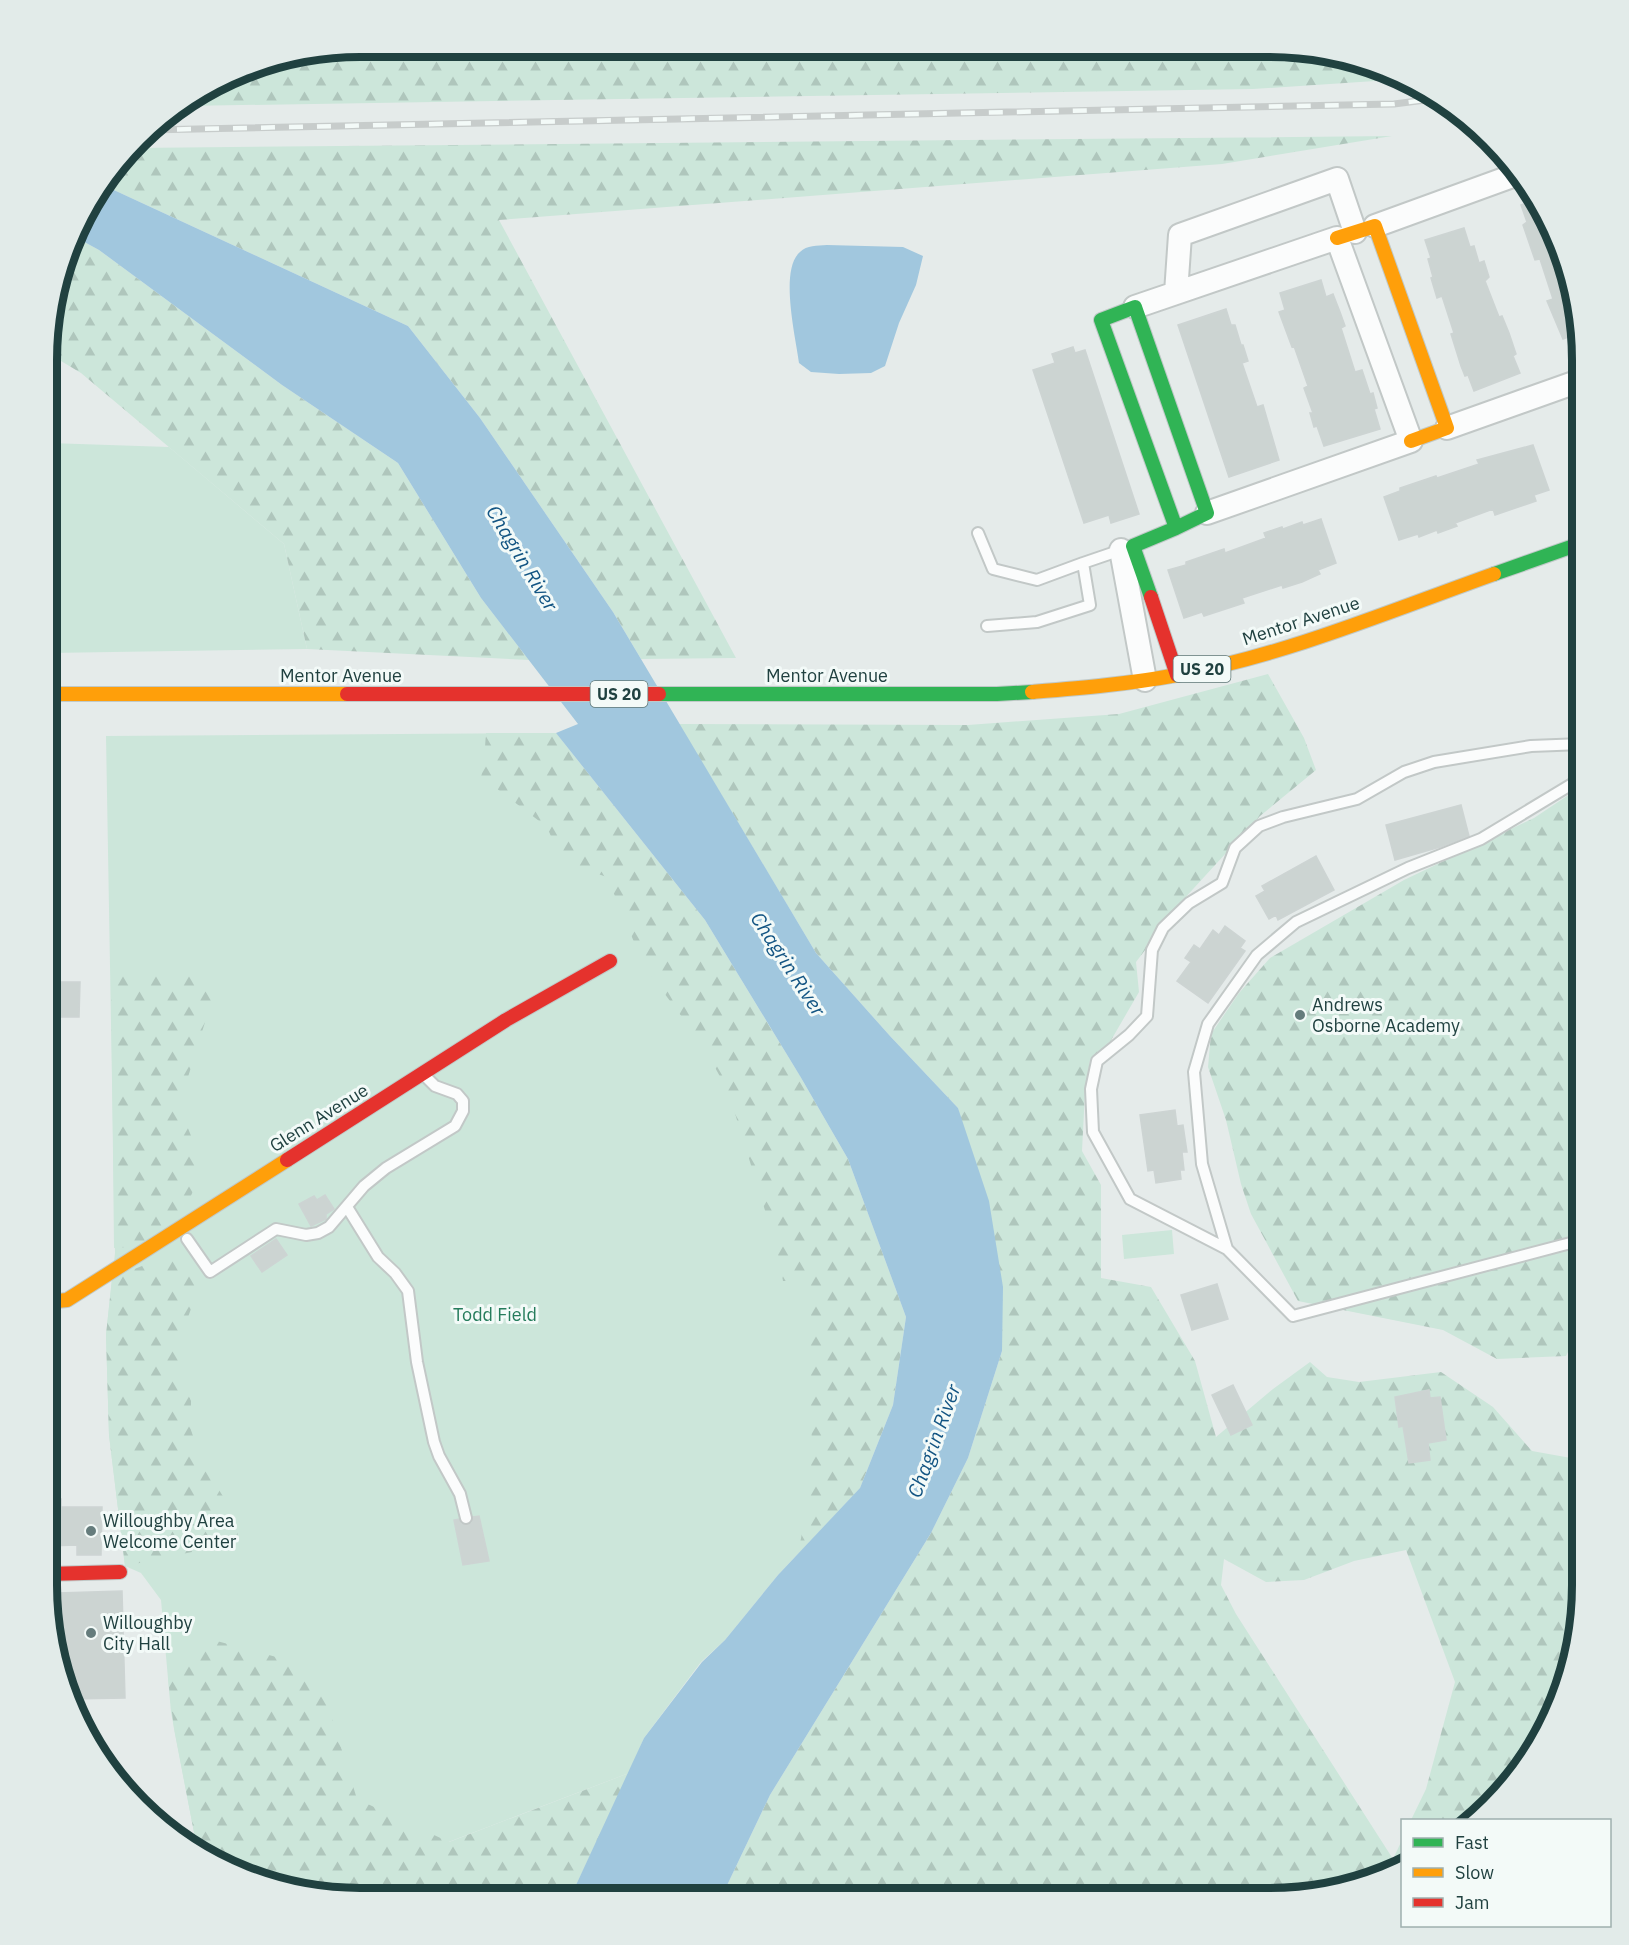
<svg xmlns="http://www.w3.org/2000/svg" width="1629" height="1945" font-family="'IBM Plex Sans',sans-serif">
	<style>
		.green { fill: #cce6da }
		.forest { fill: url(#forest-firs) }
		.water { fill: #a1c7de }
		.building { fill: #ccd4d2; stroke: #cdd4d3; stroke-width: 1.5 }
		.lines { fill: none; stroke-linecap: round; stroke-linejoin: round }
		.lane-casing { stroke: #c2c8c7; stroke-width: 14 }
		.street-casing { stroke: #c2c8c7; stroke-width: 26 }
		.fast-casing { stroke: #c0c9c8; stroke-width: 16 }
		.slow-casing { stroke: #c0c9c8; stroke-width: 16 }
		.jam-casing { stroke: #c0c9c8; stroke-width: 16 }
		.lane { stroke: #fbfcfc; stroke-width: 10 }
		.street { stroke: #fbfcfc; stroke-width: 22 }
		.fast { stroke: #30b455; stroke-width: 14 }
		.slow { stroke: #ff9f0a; stroke-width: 14 }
		.jam { stroke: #e5322d; stroke-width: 14 }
		.rail-casing { stroke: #c7cccb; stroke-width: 7 }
		.rail { stroke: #f3faf8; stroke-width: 4.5; stroke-dasharray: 14; stroke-linecap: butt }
		.poi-dot { fill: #657c7c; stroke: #f3faf8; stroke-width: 2 }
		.labels { text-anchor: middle; stroke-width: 6; stroke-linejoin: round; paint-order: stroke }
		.shield { fill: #f3faf8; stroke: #5f7877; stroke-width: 1.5 }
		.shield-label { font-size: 16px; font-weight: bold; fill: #204140 }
		.street-label { font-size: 18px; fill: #204140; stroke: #f3faf8 }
		.poi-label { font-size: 18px; fill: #204140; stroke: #f3faf8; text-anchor: start }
		.park-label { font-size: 18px; fill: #257c5c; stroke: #f3faf8 }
		.water-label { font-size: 20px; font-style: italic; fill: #135583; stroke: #f3faf8 }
		.rim { fill: none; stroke: #204140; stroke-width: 8 }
	</style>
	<defs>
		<pattern id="forest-firs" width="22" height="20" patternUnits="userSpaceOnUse" patternTransform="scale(1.5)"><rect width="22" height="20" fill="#cce6da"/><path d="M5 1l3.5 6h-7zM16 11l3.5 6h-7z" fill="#afc6bc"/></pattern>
	</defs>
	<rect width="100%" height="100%" fill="#e5ebea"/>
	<!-- green -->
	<path class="green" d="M49 443 169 447 284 544 307 649 49 653Z
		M556 733 800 1076 860 1488 778 1575 725 1640 701 1662 644 1738 629 1773 315 1893 260 1882 198 1853 171 1712 161 1600 141 1573 125 1566 109 1435 106 1335 115 1253 106 736Z
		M1172 1230 1174 1254 1124 1259 1122 1235Z"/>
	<!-- forest -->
	<path class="forest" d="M360 47 1310 49 1389 70 1405 79 1253 89 184 106 259 63Z
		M1392 136 1222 164 499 220 736 658 641 659 613 612 480 418 408 326 103 185 134 148Z
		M77 238 99 250 282 385 398 463 481 598 529 660 307 649 284 544 81 373 51 355 49 319Z
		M1268 674 1304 738 1316 770 1260 816 1183 900 1136 962 1139 992 1110 1042 1090 1060 1085 1092 1082 1151 1101 1185V1278L1151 1287 1195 1361 1216 1437 1273 1389 1310 1362 1327 1377 1359 1382 1441 1372 1493 1407 1532 1451 1582 1460V1606L1566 1685 1530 1759 1490 1807 1473 1820H1411L1426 1789 1455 1682 1406 1550 1354 1561 1304 1580 1266 1582 1224 1559 1221 1585 1236 1614 1393 1859 1402 1840V1866L1350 1888 1289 1898H721L770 1795 931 1533 968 1458 1002 1351 958 1108 890 1036 816 953 679 724 968 725 1119 714Z
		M486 733H556L705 920 800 1076 848 1159 906 1317 893 1405 860 1488 798 1554 810 1491 812 1443 808 1373 811 1314 804 1281H783L777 1249 728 1091 702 1044 644 966 607 877 562 862 547 827 496 788H479L484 761Z
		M1582 786V1324L1566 1356 1497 1359 1443 1330 1298 1301 1251 1214 1241 1184 1226 1120 1208 1067 1211 1034 1239 993 1270 958 1404 880 1534 818Z
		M111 971H208L222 996 206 1019 179 1106 204 1168 187 1204 143 1246 114 1248Z
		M167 1256 190 1263 198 1289 187 1320 179 1371 191 1401V1430L202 1463 236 1517 238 1538 230 1544 125 1566 109 1435 106 1335 112 1278Z
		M213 1640 306 1665 322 1686 357 1799 449 1842 629 1773 570 1898H339L260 1882 203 1856 198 1853 174 1729 168 1679Z"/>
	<!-- water -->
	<path class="water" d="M103 185 408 326 480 418 613 612 816 953 890 1036 958 1108 989 1201 1003 1287 1002 1351 968 1458 931 1533 770 1795 721 1898H570L644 1738 702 1662 725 1640 778 1575 860 1488 893 1405 906 1317 848 1159 800 1076 705 920 556 733 578 724 481 598 398 463 282 385 99 250 77 238 88 204Z
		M827 245 903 247 923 256 916 285 899 323 885 366 871 373 839 374 811 372 799 363C796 338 779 270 800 252 807 245 817 246 827 245Z"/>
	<!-- building -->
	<path class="building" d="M1538 199 1572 279 1579 333 1563 339 1547 301 1553 299 1540 259 1535 260 1523 225 1527 222 1521 205Z
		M1464 228 1470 247 1474 246 1479 263 1484 261 1489 277 1485 281 1499 317 1502 316 1509 333 1516 354 1513 356 1520 373 1474 391 1468 375 1465 376 1461 366 1451 334 1454 333 1442 296 1437 298 1431 278 1433 277 1428 259 1431 258 1425 240Z
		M1321 280 1326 297 1333 294 1340 312 1345 326 1341 328 1355 372 1362 370 1370 394 1373 393 1377 408 1374 409 1380 429 1324 446 1317 426 1314 427 1310 413H1313L1304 388 1308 386 1294 346 1292 347 1279 312 1285 310 1280 293Z
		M1226 309 1231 325H1235L1241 345H1243L1248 361 1242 363 1257 407 1263 405 1279 460 1229 477 1178 325Z
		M1073 347 1075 353 1085 350 1139 514 1111 523 1109 515 1084 523 1033 370 1055 363 1052 354Z
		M1533 445 1549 490 1534 495 1536 501 1495 515 1493 509 1455 523 1457 526 1438 533 1437 530 1419 537 1418 534 1399 540 1384 497 1400 491V488L1436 476 1437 478 1479 464 1477 460Z
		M1321 519 1336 563 1318 570 1320 574 1302 582 1283 588 1282 585 1242 598 1244 603 1204 616 1202 612 1184 618 1168 570 1186 565V562L1224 549 1225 553 1266 538 1264 533 1282 527 1283 529 1302 522 1303 525Z
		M1461 805 1469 836 1440 847 1395 860 1386 825Z
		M1316 856 1334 890 1278 920 1276 915 1269 919 1256 896 1265 891 1262 886Z
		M1225 926 1245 941 1240 948 1245 951 1208 1003 1177 981 1191 962 1185 958 1194 945 1200 949 1213 930 1219 935Z
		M48 982H80L79 1017H48Z
		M1175 1110 1177 1126 1183 1125 1187 1152H1182L1184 1170H1180L1181 1179 1156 1183 1154 1170 1148 1171 1140 1115Z
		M325 1195 334 1209 326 1214V1219L311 1226 299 1204 314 1196 317 1200Z
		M276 1239 287 1255 262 1272 251 1256Z
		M1217 1284 1228 1319 1192 1330 1181 1295Z
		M1233 1385 1252 1425 1231 1435 1212 1395Z
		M1429 1390 1430 1398 1440 1397 1446 1440 1428 1443 1430 1460 1409 1463 1403 1426 1399 1427 1395 1397Z
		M47 1499H61V1507H102L101 1555H77V1545L47 1546Z
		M479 1516 489 1561 463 1565 454 1520 459 1519 461 1524 467 1525 472 1523 473 1517Z
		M122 1591 125 1698 71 1699 60 1673 58 1593Z"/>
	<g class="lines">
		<!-- lane casing -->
		<g class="lane-casing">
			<path id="lane" d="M978 533 993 569 1037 580 1083 563
				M987 626 1037 622 1090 605 1083 563 1124 549
				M347 1207 378 1257 395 1273 408 1291 417 1362 434 1442 439 1456 460 1494 466 1518
				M187 1239 210 1272 276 1229 306 1235 318 1233 329 1227 364 1186 386 1168 455 1126 463 1111V1101L457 1094 435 1086 424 1075
				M1582 1240 1293 1316 1227 1249 1130 1199 1093 1132 1091 1089 1097 1061 1129 1035 1147 1016 1152 950 1163 928 1189 903 1222 883 1235 848 1259 826 1283 817 1357 799 1404 772 1434 762 1531 746 1582 744
				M1227 1249 1202 1164 1194 1072 1208 1024 1257 955 1296 922 1408 868 1481 839 1582 778"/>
		</g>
		<!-- street casing -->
		<g class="street-casing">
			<path id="street" d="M1375 226 1518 174
				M1176 293 1180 235 1337 179 1355 232
				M1135 307 1337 238 1411 441 1207 513
				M1447 428 1582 380
				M1121 550 1145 680"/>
		</g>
		<!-- fast casing -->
		<g class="fast-casing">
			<path id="fast" d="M1494 574 1582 543
				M1151 597 1133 546 1176 528 1101 320 1135 307 1207 513 1176 528
				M659 694H997L1032 692"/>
		</g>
		<!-- slow casing -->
		<g class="slow-casing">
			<path id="slow" d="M1337 238 1375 226 1447 428 1411 441
				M1032 692C1080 688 1129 684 1177 675 1286 655 1390 611 1494 574
				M48 694H347
				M47 1302 67 1300 287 1160"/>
		</g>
		<!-- jam casing -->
		<g class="jam-casing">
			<path id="jam" d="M1151 597 1177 675
				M347 694H659
				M287 1160 506 1020 610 961
				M47 1574 120 1572"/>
		</g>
		<!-- lane -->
		<use href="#lane" class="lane"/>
		<!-- street -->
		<use href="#street" class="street"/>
		<!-- fast -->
		<use href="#fast" class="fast"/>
		<!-- slow -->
		<use href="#slow" class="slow"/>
		<!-- jam -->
		<use href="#jam" class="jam"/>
		<!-- rail casing -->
		<g class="rail-casing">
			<path id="rail" d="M149 130 1394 104 1441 98"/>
		</g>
		<!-- rail -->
		<use href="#rail" class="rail"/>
	</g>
	<!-- markers -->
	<g class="poi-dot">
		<circle cx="1300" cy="1015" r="6"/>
		<circle cx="91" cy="1531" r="6"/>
		<circle cx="91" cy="1633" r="6"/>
	</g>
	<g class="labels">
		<!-- shield labels -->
		<g class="shield">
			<rect x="1173.5" y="656" width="57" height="26" rx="4.5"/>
			<rect x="590.5" y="681" width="57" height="26" rx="4.5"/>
		</g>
		<g class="shield-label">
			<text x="1202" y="675">US 20</text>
			<text x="619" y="700">US 20</text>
		</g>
		<!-- street labels -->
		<g class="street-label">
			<text transform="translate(1301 621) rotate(-18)" y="6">Mentor Avenue</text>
			<text x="341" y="682">Mentor Avenue</text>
			<text x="827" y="682">Mentor Avenue</text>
			<text transform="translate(319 1118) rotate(-32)" y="6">Glenn Avenue</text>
		</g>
		<!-- poi labels -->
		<g class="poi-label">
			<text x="1312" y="1011">Andrews<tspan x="1312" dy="21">Osborne Academy</tspan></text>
			<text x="103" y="1527">Willoughby Area<tspan x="103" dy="21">Welcome Center</tspan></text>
			<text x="103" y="1629">Willoughby<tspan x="103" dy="21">City Hall</tspan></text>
		</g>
		<!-- park labels -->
		<g class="park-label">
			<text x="495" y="1321">Todd Field</text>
		</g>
		<!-- water labels -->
		<g class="water-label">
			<text transform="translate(522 558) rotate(59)" y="7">Chagrin River</text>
			<text transform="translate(788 964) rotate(57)" y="7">Chagrin River</text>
			<text transform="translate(934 1441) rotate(-70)" y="7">Chagrin River</text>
		</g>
	</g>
	<!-- crop -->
	<path d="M0 0H1629V1945H0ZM360 57H1269A303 303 0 0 1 1572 360V1585A303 303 0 0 1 1269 1888H360A303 303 0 0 1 57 1585V360A303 303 0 0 1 360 57Z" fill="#e2ebe9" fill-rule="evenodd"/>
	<path class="rim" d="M360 57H1269A303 303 0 0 1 1572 360V1585A303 303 0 0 1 1269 1888H360A303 303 0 0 1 57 1585V360A303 303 0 0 1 360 57Z"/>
	<!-- legend -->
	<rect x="1401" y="1819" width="210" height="108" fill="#f3faf8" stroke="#9fb0ae" stroke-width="1.5"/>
	<rect x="1413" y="1838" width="30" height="9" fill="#30b455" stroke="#9fb0ae" stroke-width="1.5"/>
	<text x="1455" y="1849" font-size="18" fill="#204140">Fast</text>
	<rect x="1413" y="1868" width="30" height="9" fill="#ff9f0a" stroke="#9fb0ae" stroke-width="1.5"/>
	<text x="1455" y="1879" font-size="18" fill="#204140">Slow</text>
	<rect x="1413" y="1898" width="30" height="9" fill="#e5322d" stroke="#9fb0ae" stroke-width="1.5"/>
	<text x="1455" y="1909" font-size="18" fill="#204140">Jam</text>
</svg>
